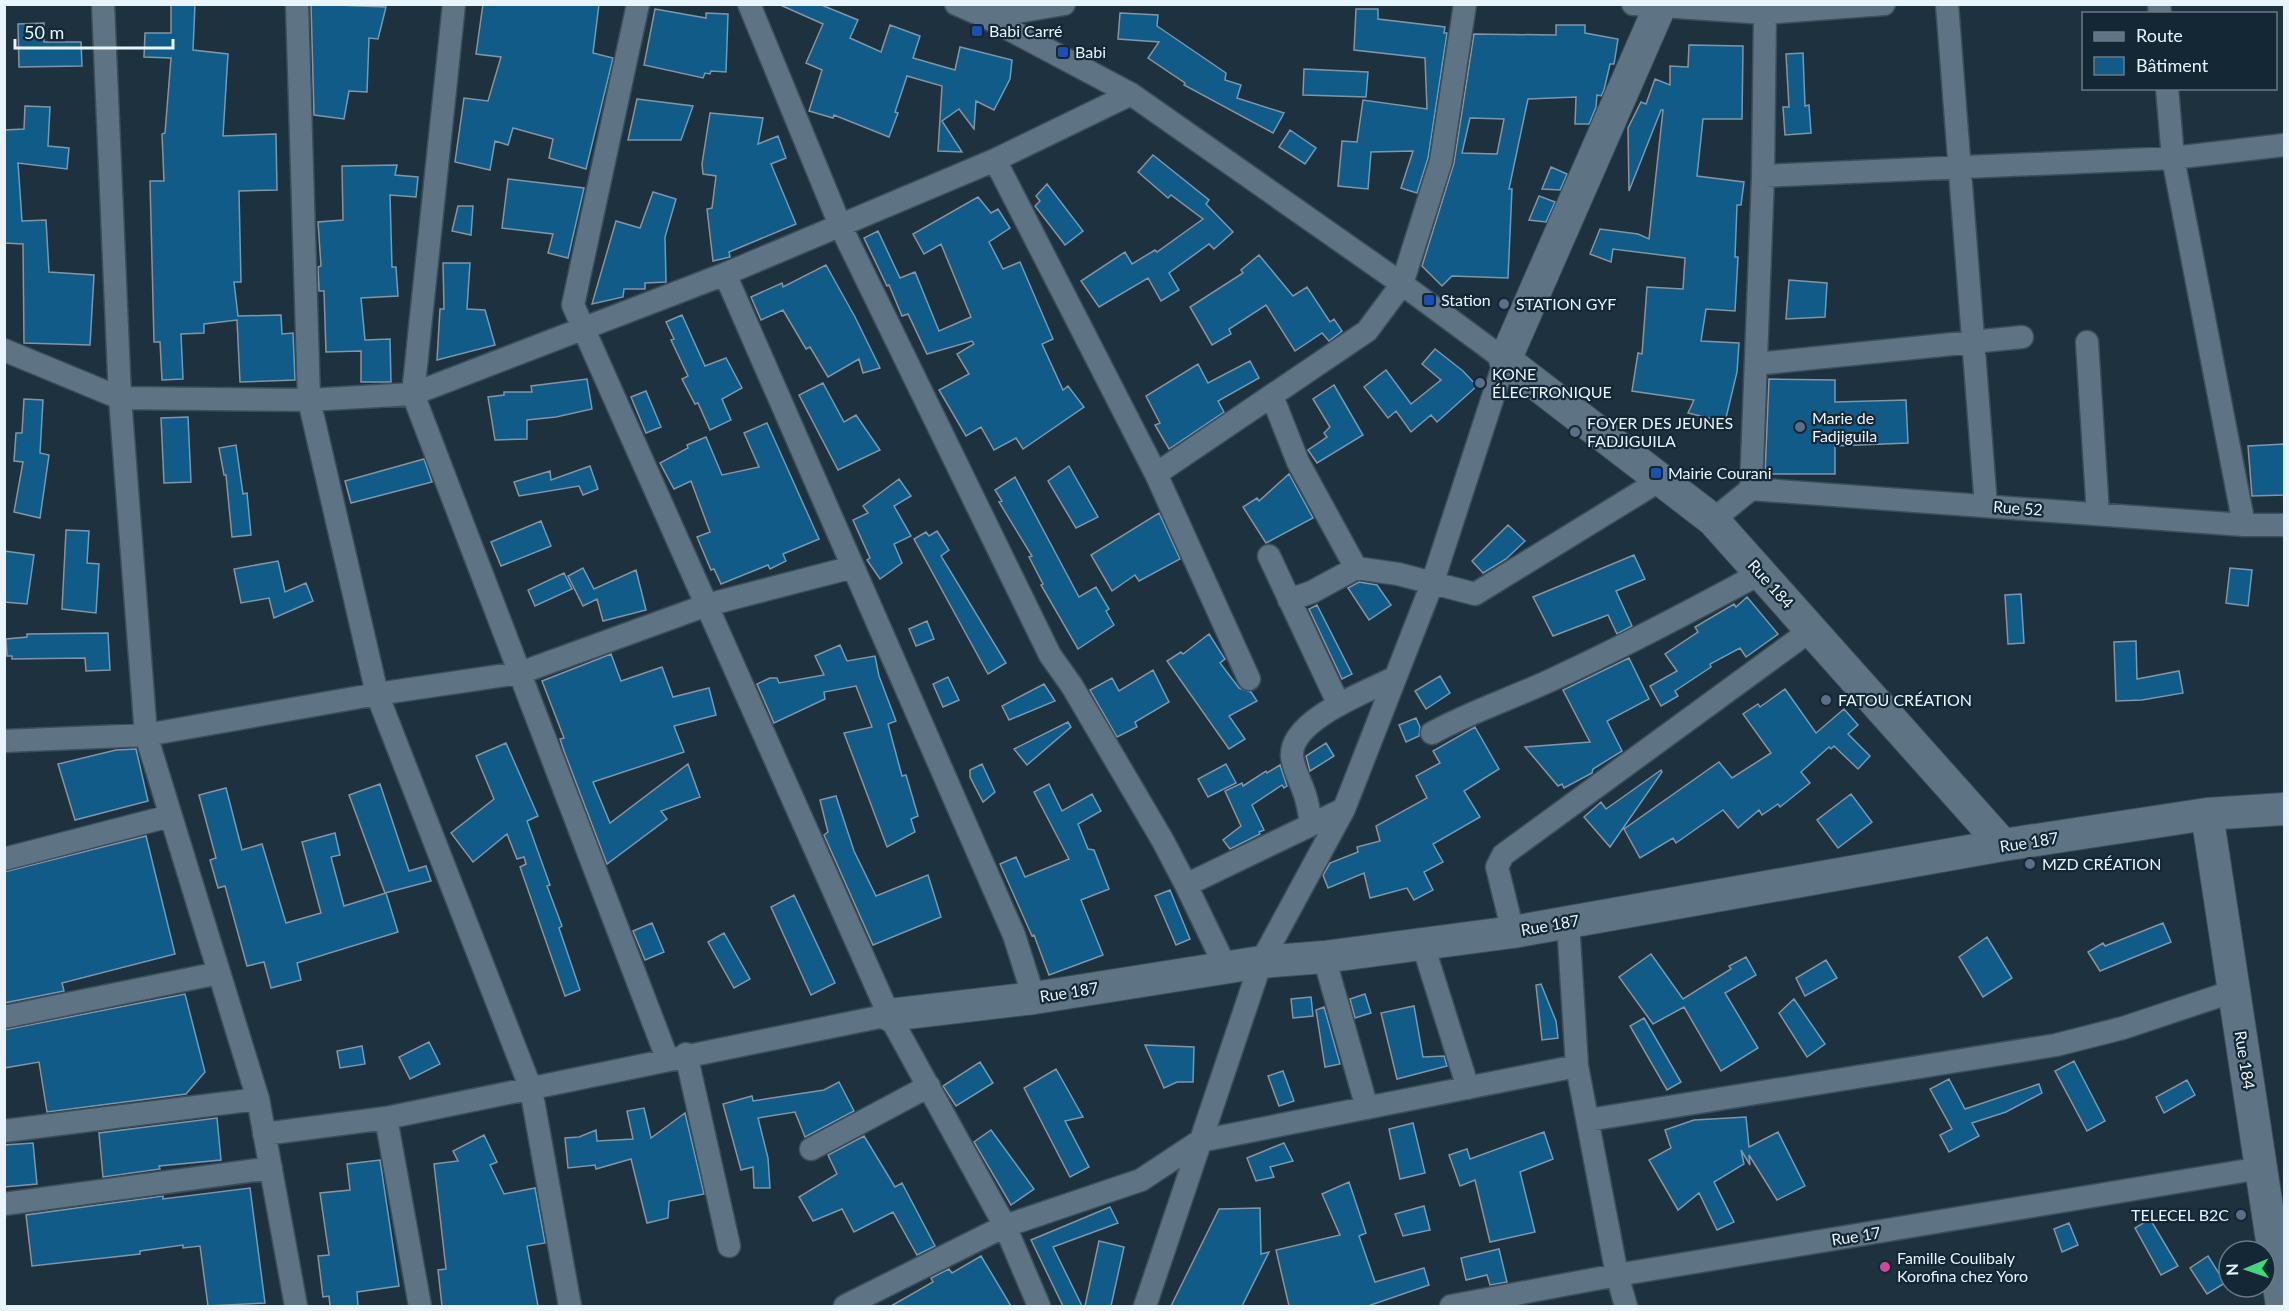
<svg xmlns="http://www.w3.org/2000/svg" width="2289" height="1311" font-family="Lato,sans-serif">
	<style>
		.building { fill: #115b88; stroke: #8096a7; stroke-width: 1.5; fill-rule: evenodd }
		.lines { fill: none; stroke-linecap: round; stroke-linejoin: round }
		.street-casing { stroke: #3c4e5a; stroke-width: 25 }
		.secondary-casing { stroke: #3c4e5a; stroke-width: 34 }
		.street { stroke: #5e7384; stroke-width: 22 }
		.secondary { stroke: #5e7384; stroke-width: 32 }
		.transit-dot { fill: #1a4fb4; stroke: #142735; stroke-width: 2 }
		.service-dot { fill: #5c6f8a; stroke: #142735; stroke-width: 2 }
		.hotel-dot { fill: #d1479c; stroke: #142735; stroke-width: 2 }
		.labels { text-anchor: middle; stroke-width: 4.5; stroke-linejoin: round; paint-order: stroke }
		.poi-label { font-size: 16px; fill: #e9f5fe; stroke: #142735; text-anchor: start }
		.street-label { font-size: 16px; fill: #e9f5fe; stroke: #142735 }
	</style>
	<rect width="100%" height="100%" fill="#1e313f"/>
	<!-- building -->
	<path class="building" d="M171 4H195L193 50 228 54 223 136 276 134 277 190 239 191 241 282H234L238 316 281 315 282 334 293 333 295 380 240 382 237 320 204 324V333L181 334 183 379 162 380 160 342H154L150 181H164L162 134 165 133 171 58 144 57 145 33H171Z
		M311 4 386 7 378 39 369 38 367 92 349 91 344 119 314 115Z
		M483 4H599L593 53 613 58 586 169 549 158 553 139 513 128 508 145 495 141 490 170 455 162 464 98 488 101 501 57 476 54Z
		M778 4H819L858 20 850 38 881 52 890 25 920 36 913 58 955 70 960 47 1012 60 1010 79 994 110 976 101 974 129 959 109 942 121 962 152 938 151 942 86 907 76 895 112 898 113 889 137 834 115 833 118 809 111 822 70 806 63 823 24Z
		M655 9 706 18V13L728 14 726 72 711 71 710 74 705 73 703 78 644 65Z
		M1356 9H1378V19L1445 27 1444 33H1447L1428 158 1417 193 1401 188 1413 151 1371 152 1368 189 1338 186 1342 141 1357 142 1363 100 1427 109 1425 58 1354 50Z
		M1120 13 1158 15 1157 26 1226 73 1225 80 1241 85 1237 98 1284 113 1273 133 1184 85 1185 83 1148 58 1159 42 1118 39Z
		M44 23V42H81L82 66 19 67 18 24Z
		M1556 25H1585V33L1618 39 1614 64H1610L1604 90 1601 96 1597 95 1596 107 1589 124H1575L1576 97 1528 99 1509 189H1512L1508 278 1452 276 1442 286 1422 266 1454 163 1474 34 1556 35ZM1470 118 1504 119 1497 154 1462 153Z
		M1689 45 1743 46 1742 119H1703L1697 176 1744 182 1741 205H1737L1735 257H1738L1735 311 1706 309 1701 341 1739 343 1737 372 1725 422 1688 413 1694 400 1632 391 1638 353 1642 354 1647 287 1683 289 1685 258 1613 249 1611 262 1590 254 1600 229 1638 234 1649 239 1663 110H1661L1629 191 1628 128 1641 102 1646 104 1655 79 1670 85V66L1688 67Z
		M1803 53 1805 106 1809 105 1811 133 1785 135 1783 107H1789L1786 54Z
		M1304 69 1368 72 1366 97 1303 95Z
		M637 99 693 106 681 140H628Z
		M25 106 50 107 48 146 69 148 67 169 18 163 22 221 46 220 49 272 94 275 90 345 24 343 23 244 4 243V130L24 129Z
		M710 113 763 118 758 144 778 136 786 158 771 164 796 224 729 252 730 257 713 261 707 209 712 208 716 176 703 174 702 164Z
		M1290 130 1316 148 1305 164 1279 147Z
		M1153 155 1209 200 1206 204 1233 232 1214 249 1209 244 1169 273 1179 290 1161 301 1148 278 1099 307 1081 281 1125 252 1132 264 1155 250 1157 252 1203 219 1171 195 1168 198 1138 172Z
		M397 165 395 175 418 177 416 197 390 195 392 267H396L398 296 361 298 365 340 390 339 391 382H361V351L326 352 324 291H319L318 267 321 266 318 222 343 220 342 166Z
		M1551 167 1567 174 1560 190 1542 189Z
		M508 179 584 188 568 258 548 253 553 234 502 228Z
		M1047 184 1083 231 1065 245 1035 206 1040 201 1036 196Z
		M653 192 676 199 665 237 666 282 645 283V289H624L623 297 592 304 616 221 640 228Z
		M1539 196 1555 202 1546 222 1529 220Z
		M978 197 991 213 998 209 1010 228 989 242 1003 269 1020 262 1053 339 1042 344 1063 390 1068 386 1084 407 1023 449 1016 438 994 450 981 427 966 436 939 390 969 374 957 354 974 344 972 341 927 354 908 314 902 316 889 285 887 286 864 238 878 231 900 278 915 272 939 331 971 317 941 244 924 254 913 234Z
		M458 206H473L471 235 452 231Z
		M1259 255 1293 296 1307 287 1330 322 1334 319 1342 331 1329 341 1322 333 1295 351 1266 305 1229 329 1231 334 1212 345 1190 307 1243 273 1241 270Z
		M443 263H470L467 309 485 310 495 345 437 360 440 309H444Z
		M826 265 855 317 880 368 863 373 859 359 828 377 810 347 806 349 783 310 761 320 751 297 782 283 783 287Z
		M1789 280 1827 283 1825 317 1786 319Z
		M682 315 705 366 726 358 742 388 722 399 731 420 710 430 698 403 695 404 682 379 688 376 671 340 674 339 666 322Z
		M1435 349 1463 371 1477 386 1437 422 1431 415 1411 432 1396 411 1388 418 1364 387 1386 370 1411 404 1441 380 1422 364Z
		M1250 361 1259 378 1218 401 1224 412 1169 449 1155 425 1160 423 1146 396 1198 364 1208 383Z
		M587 379 592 409 556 417 527 420V439L495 440 488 397 504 395V392H532L531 386Z
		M1769 379 1835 380V402L1906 400 1908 443 1835 446V474H1765Z
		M823 383 844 422 856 415 880 450 838 470 799 395Z
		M1334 385 1363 435 1317 463 1308 450 1327 437 1324 433 1330 427 1313 399Z
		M646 391 661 427 646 433 631 397Z
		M24 399 43 400 40 453 49 455 40 518 14 512 23 462 14 461 16 433H22Z
		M188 417 191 482 164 483 161 418Z
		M767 423 819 539 783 554 786 561 770 569 768 565 721 584 714 569 711 570 697 537 710 532 691 481 674 489 660 463 688 448 687 445 706 437 722 475 759 467 744 433Z
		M2284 444V495L2252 496 2248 446Z
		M236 445 243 494 247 493 251 535 232 537 226 475H224L219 448Z
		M424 459 432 482 351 503 345 481Z
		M590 466 598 489 583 495 579 486 519 496 514 482 550 471 551 480Z
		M1069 466 1098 517 1076 528 1048 481Z
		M1289 474 1313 518 1266 543 1243 507 1257 498 1259 501Z
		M1015 477 1079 597 1096 587 1109 609 1106 611 1114 625 1078 649 1041 585 1043 584 1029 557 1032 556 999 502 1002 501 995 490Z
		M899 479 911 496 894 506 911 536 894 544 902 563 880 579 867 560 870 558 853 520 868 513 863 506Z
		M1159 513 1180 559 1139 581 1135 575 1112 591 1091 555Z
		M541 521 551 546 501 566 491 542Z
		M1508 525 1525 541 1506 559 1483 573 1472 561Z
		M66 530 89 531 87 563 99 564 96 613 62 609Z
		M937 531 949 550 941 556 1006 663 988 674 914 539 926 532 929 536Z
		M4 551 34 555 27 604 4 602Z
		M1634 555 1645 579 1616 591 1632 626 1617 634 1608 615 1553 636 1533 597Z
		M278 561 285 592 306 583 313 601 274 618 269 598 241 603 234 569Z
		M583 568 594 589 636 570 646 610 603 621 597 599 583 606 568 576Z
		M2230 568 2252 570 2248 606 2226 603Z
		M564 573 572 589 535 606 528 590Z
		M1359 582 1377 585 1391 605 1369 620 1348 588Z
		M2021 594 2024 643 2008 644 2005 595Z
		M1747 597 1778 634 1746 657 1740 648 1710 664 1711 667 1675 691 1678 696 1661 706 1650 686 1677 671 1665 654 1698 632 1695 627 1734 604 1736 607Z
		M1317 605 1352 674 1342 679 1309 609Z
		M927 621 934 639 916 646 909 629Z
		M108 633 110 670 86 671 85 658 12 659V656H7L6 639 27 637V634Z
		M1209 634 1225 659 1220 663 1239 688 1251 692 1257 701 1229 716 1245 739 1229 749 1167 661 1181 652 1183 654Z
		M2136 641 2137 679 2179 671 2183 693 2142 700 2116 701 2114 642Z
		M840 645 847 661 875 656 879 676 896 721 888 724 902 776 906 775 918 816 911 819 915 832 887 847 844 733 872 727 856 686 824 692 825 699 774 723 757 684 770 678H777L779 683 824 675 815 656Z
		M611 654 621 681 662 667 673 697 709 688 716 715 674 726 684 752 593 782 610 823 688 764 700 797 661 811 667 819 607 864 564 751 560 739 564 738 542 681Z
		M1629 658 1649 699 1607 721 1622 751 1593 769 1592 773 1564 788 1562 784 1558 786 1525 747 1590 742 1563 690Z
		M1153 670 1169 702 1135 722 1137 727 1117 737 1090 690 1112 678 1119 691Z
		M1440 676 1450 693 1426 709 1415 691Z
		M948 677 959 700 943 707 933 684Z
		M1044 684 1055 701 1009 720 1002 706Z
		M1785 689 1816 733 1844 709 1858 725 1848 734 1870 756 1858 769 1834 746 1831 749 1829 747 1801 772 1810 783 1780 807 1778 804 1762 815 1759 810 1738 828 1723 810 1676 843 1673 838 1640 858 1624 829 1719 762 1732 778 1771 753 1743 714 1758 704 1760 707Z
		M1416 718 1420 727 1419 736 1406 742 1399 725Z
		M1068 722 1071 727 1027 765 1014 749Z
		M1475 727 1499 769 1464 791 1480 817 1433 844 1443 862 1424 872 1433 890 1414 900 1407 888 1370 898 1364 873 1328 888 1323 875 1330 863 1358 852 1357 847 1380 841 1376 826 1427 798 1416 776 1440 763 1433 751Z
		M506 743 538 816 527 821 550 885 547 886 562 926 559 928 580 990 565 996 520 867 526 864 524 857 517 859 507 834 473 862 451 833 494 799 476 756Z
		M1326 743 1334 756 1310 771 1306 756Z
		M136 749 148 801 75 820 58 764 116 750Z
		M982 764 995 792 983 802 970 777V770Z
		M1226 764 1236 783 1208 797 1198 779Z
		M1280 765 1287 786 1284 788 1282 785 1252 805 1264 830 1259 832 1260 834 1230 849 1223 840 1241 826 1225 791 1242 783 1243 786 1266 771 1267 773Z
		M1661 770 1662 772 1610 847 1584 817 1601 802 1606 809Z
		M380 784 409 871 426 866 431 881 385 893 349 795Z
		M1049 784 1062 811 1092 794 1101 811 1078 824 1088 849 1094 850 1109 889 1081 900 1103 955 1049 975 1034 935 1032 936 1000 864 1016 857 1025 877 1069 859 1034 792Z
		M226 788 242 850 262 844 286 923 321 913 302 842 335 833 340 855 331 857 344 906 386 893 398 932 297 963 301 980 271 988 264 962 247 966 225 886 218 888 210 860 216 858 199 795Z
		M1851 794 1872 822 1838 848 1817 820Z
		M836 796 854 851 876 896 928 875 941 917 873 945 824 835 828 832 820 800Z
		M146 836 175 954 62 983 64 991 4 1003V872Z
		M1170 890 1190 939 1176 945 1155 896Z
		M794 895 835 983 811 995 771 907Z
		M652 923 664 952 645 960 633 931Z
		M2163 923 2171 942 2100 971 2088 952 2103 943 2105 946Z
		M724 933 750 979 734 988 708 942Z
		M1987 937 2012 978 1983 997 1959 957Z
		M1651 954 1683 999 1731 969 1729 966 1746 957 1756 975 1725 993 1758 1048 1721 1071 1684 1007 1653 1024 1619 977Z
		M1826 960 1837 978 1805 996 1796 978Z
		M1541 984 1556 1021 1558 1038 1542 1040 1536 985Z
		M185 994 205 1072 186 1094 47 1112 39 1062 4 1068V1030Z
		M1365 994 1371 1013 1355 1018 1350 999Z
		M1311 997 1313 1016 1293 1018 1291 999Z
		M1794 999 1825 1044 1807 1057 1779 1013Z
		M1414 1006 1423 1057 1444 1056 1447 1066 1397 1079 1381 1013Z
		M1324 1007 1340 1064 1325 1067 1316 1010Z
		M1644 1018 1681 1082 1667 1090 1630 1026Z
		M429 1042 440 1064 410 1079 399 1057Z
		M1145 1045 1194 1047 1193 1082H1177L1164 1088Z
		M362 1046 365 1064 340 1068 337 1051Z
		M2074 1061 2105 1121 2087 1131 2055 1071Z
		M980 1062 993 1083 956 1106 943 1086Z
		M1056 1069 1083 1117 1065 1121 1089 1167 1070 1177 1024 1088Z
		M1283 1071 1294 1101 1279 1106 1268 1076Z
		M1949 1079 1965 1109 2039 1084 2042 1093 2006 1112 1972 1123 1979 1136 1949 1152 1940 1135 1952 1129 1930 1089Z
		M2187 1080 2195 1095 2164 1113 2156 1097Z
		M839 1082 854 1111 805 1137 795 1112 758 1118 768 1158 770 1188H754L753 1167 741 1170 723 1104 752 1096 753 1101 824 1090Z
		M644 1108 651 1138 685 1113 704 1194 669 1201 668 1218 647 1223 631 1159 596 1169 595 1165 568 1168 565 1138 579 1137 596 1130 597 1141 633 1139 627 1111Z
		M1746 1117 1749 1147 1778 1132 1805 1186 1777 1200 1749 1155 1750 1165 1741 1150 1744 1164 1714 1182 1734 1222 1717 1230 1699 1193 1678 1210 1649 1160 1671 1148 1665 1130 1694 1120Z
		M217 1118 221 1160 159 1166 160 1169 103 1177 99 1133Z
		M1413 1123 1425 1173 1400 1179 1389 1129Z
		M991 1130 1034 1189 1011 1205 974 1142Z
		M1544 1132 1553 1159 1520 1172 1535 1232 1490 1242 1475 1180 1460 1186 1449 1155 1467 1149 1470 1159Z
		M484 1135 497 1162 490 1165 504 1194 535 1188 545 1243 527 1246 538 1306H442L438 1270 446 1269 434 1164 458 1161 453 1151Z
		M864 1136 895 1187 902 1183 935 1246 917 1255 893 1212 854 1232 842 1209 813 1221 799 1197 837 1174 828 1155Z
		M33 1143 37 1184 4 1187V1145Z
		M1284 1143 1293 1161 1270 1167 1274 1177 1256 1181 1247 1158Z
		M380 1160 399 1286 357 1292 358 1306H330L329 1296 323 1297 318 1256 329 1255 320 1193 350 1190 347 1164Z
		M1349 1182 1366 1233 1359 1236 1375 1282 1424 1268 1429 1285 1368 1306H1289L1276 1250 1340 1235 1322 1194Z
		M250 1188 265 1303 208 1306 200 1246 183 1248V1245L140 1251V1254L32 1266 26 1215 163 1196V1199Z
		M1424 1206 1430 1230 1403 1236 1395 1214Z
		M1110 1207 1118 1223 1053 1247 1082 1306H1063L1031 1240Z
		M1260 1208 1261 1254 1269 1252 1242 1306H1171L1219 1209Z
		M2150 1219 2178 1266 2161 1275 2135 1228Z
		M2069 1223 2078 1245 2062 1252 2054 1229Z
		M1099 1241 1124 1247 1111 1306H1085Z
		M1499 1249 1507 1282 1490 1285 1487 1275 1466 1280 1461 1258Z
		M981 1256 1011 1306H891L933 1282 931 1278 949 1269 952 1273Z
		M2208 1256 2225 1283 2207 1294 2190 1268Z"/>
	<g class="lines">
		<!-- street casing -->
		<g class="street-casing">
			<path id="street" d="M103 4 120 398 146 735 258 1099 296 1306
				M297 4 309 400 377 694 531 1089 570 1306
				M454 4 413 394 667 1058
				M638 4 573 305 889 1015 1005 1226 1039 1306
				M749 4 840 225 1050 655 1072 686 1163 841 1186 885 1344 809
				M956 4 986 17 1131 94 1402 284 1505 360 1432 584 1344 809 1261 962 1145 1306
				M1633 4 1765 13 1884 4
				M1947 4 1986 506
				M2159 4 2160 14
				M986 14V17L1064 4
				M2167 88 2173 158 2244 525
				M995 160 1156 474 1249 679
				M1763 176 2173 158 2284 145
				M725 274 1014 935 1034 998
				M2087 342 2098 514
				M4 350 120 398 309 400 413 394 725 274 995 160 1131 94
				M1756 364 2022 337
				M1272 396 1298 462 1356 568
				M1156 474 1367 331 1402 284 1441 161 1465 4
				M1751 489 2244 525H2284
				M1713 520 1751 489 1763 176 1765 13
				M1269 556 1339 705
				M1289 600 1312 592 1356 568 1398 574 1475 594 1662 479
				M1432 733C1470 712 1510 699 1549 681 1621 648 1691 611 1761 573
				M4 741 146 735 377 694 520 673 707 605 853 567
				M1311 823C1309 813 1308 802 1304 792 1300 780 1293 768 1292 756 1290 720 1366 692 1394 678
				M4 859 170 816
				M1186 885 1226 968
				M1568 922 1577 1066 1617 1275 1626 1306
				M1513 932 1497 867 1503 855 1811 630
				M1423 945 1468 1088
				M1324 957 1367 1108
				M4 1017 219 973
				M686 1054 729 1246
				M386 1118 420 1306
				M1588 1120 2056 1045 2123 1028 2234 991
				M4 1131 258 1099
				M264 1134 386 1118 889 1015
				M811 1149 929 1086
				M4 1204 271 1168
				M845 1306 1005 1226 1141 1180 1200 1141 1577 1066
				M1451 1306 1617 1275 2261 1168"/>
		</g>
		<!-- secondary casing -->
		<g class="secondary-casing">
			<path id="secondary" d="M1661 4 1505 360 1713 520 2003 845
				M2207 814 2282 1306
				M889 1015 1034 998 1261 962 1324 957 1513 932 2003 845 2207 814 2284 809"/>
		</g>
		<!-- street -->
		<use href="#street" class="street"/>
		<!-- secondary -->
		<use href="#secondary" class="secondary"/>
	</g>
	<!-- markers -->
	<g class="transit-dot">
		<rect x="971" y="25" width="12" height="12" rx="3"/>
		<rect x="1057" y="46" width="12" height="12" rx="3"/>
		<rect x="1423" y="294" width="12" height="12" rx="3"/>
		<rect x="1650" y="467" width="12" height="12" rx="3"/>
	</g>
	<g class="service-dot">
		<circle cx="1504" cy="304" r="6"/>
		<circle cx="1480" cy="383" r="6"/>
		<circle cx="1800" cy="427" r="6"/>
		<circle cx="1575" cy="432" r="6"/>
		<circle cx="1826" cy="700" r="6"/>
		<circle cx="2030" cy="864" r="6"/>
		<circle cx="2241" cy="1215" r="6"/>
	</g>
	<circle class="hotel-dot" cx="1885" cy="1267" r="6"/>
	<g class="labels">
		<!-- poi labels -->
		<g class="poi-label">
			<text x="989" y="37">Babi Carré</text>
			<text x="1075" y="58">Babi</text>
			<text x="1441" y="306">Station</text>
			<text x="1516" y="310">STATION GYF</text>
			<text x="1492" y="380">KONE<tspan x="1492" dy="18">ÉLECTRONIQUE</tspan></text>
			<text x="1812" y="424">Marie de<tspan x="1812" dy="18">Fadjiguila</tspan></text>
			<text x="1587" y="429">FOYER DES JEUNES<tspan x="1587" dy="18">FADJIGUILA</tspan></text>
			<text x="1668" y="479">Mairie Courani</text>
			<text x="1838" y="706">FATOU CRÉATION</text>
			<text x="2042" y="870">MZD CRÉATION</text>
			<text x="2229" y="1221" text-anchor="end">TELECEL B2C</text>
			<text x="1897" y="1264">Famille Coulibaly<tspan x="1897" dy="18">Korofina chez Yoro</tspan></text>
		</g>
		<!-- street labels -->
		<g class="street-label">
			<text transform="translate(2018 508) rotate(4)" y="6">Rue 52</text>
			<text transform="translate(1771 584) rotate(48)" y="6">Rue 184</text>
			<text transform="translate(2029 842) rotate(-9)" y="6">Rue 187</text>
			<text transform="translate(1550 925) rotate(-10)" y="6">Rue 187</text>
			<text transform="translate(1069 992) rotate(-9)" y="6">Rue 187</text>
			<text transform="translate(2245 1060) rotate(81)" y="6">Rue 184</text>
			<text transform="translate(1856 1236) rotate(-9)" y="6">Rue 17</text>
		</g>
	</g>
	<!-- border -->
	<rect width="2289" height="1311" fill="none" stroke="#e9f5fe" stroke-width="12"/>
	<!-- legend -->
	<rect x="2082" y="12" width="195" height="78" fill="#142735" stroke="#697985" stroke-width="1.5"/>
	<rect x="2094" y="32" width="30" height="9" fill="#5e7384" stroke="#697985" stroke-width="1.5"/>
	<text x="2136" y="42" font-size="18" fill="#e9f5fe">Route</text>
	<rect x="2094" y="57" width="30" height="18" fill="#115b88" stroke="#697985" stroke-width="1.5"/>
	<text x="2136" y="72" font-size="18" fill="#e9f5fe">Bâtiment</text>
	<!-- north arrow -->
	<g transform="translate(2247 1269) rotate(268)"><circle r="28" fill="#142735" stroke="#697985" stroke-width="1.5"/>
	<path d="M0-4.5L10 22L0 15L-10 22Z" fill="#40d77d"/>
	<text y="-9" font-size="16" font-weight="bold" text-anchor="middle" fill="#e9f5fe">N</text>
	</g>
	<!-- scale -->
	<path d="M15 39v9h158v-9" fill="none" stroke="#e9f5fe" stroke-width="3"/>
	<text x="24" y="39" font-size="18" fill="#e9f5fe" stroke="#142735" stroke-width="4.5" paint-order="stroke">50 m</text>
</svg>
